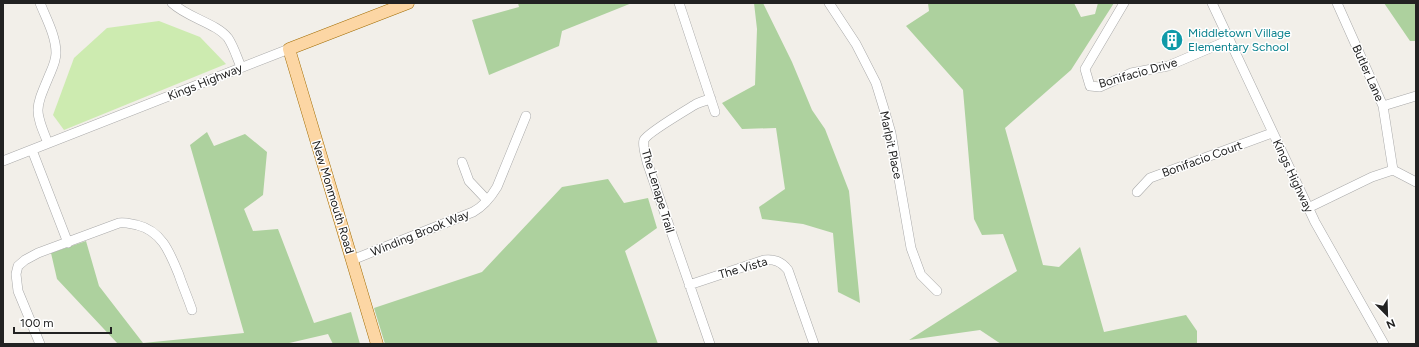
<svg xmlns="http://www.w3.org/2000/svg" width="1419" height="347" font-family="Figtree,sans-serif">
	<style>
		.grass { fill: #cdebb0 }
		.forest { fill: #add19e }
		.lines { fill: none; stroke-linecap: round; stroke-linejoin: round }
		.minor-casing { stroke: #a9a9a9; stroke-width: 10 }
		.major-casing { stroke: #a06b00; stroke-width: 13 }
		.minor { stroke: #fff; stroke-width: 9 }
		.major { stroke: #fcd6a4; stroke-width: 12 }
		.labels { text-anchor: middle; stroke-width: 3; stroke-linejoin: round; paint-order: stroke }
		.culture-label { font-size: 12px; fill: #0d838f; stroke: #fff; text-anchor: start }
		.street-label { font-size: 12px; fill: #222; stroke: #fff }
	</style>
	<rect width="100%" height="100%" fill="#f2efe9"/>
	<!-- grass -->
	<path class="grass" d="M159 21 200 37 226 64 64 130 53 115 74 58 107 28Z"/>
	<!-- forest -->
	<path class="forest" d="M518 3H632L562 31 559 46 489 75 472 20 519 7Z
		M754 3H763L792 62 812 110 825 129 849 191 860 303 838 292 833 233 803 224 762 219 759 207 785 189 776 128 742 129 722 103 755 85 757 29Z
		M928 3H1074L1081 17 1095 14 1098 3H1114L1071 70 1005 128 1043 265 1059 267 1080 247 1104 332 1186 315 1197 331V344H1001L980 330 909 340 1017 271 1003 234 982 235 974 219 963 90 906 26 929 11Z
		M1384 3H1416V41H1410Z
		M207 132 214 146 245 134 267 152 263 195 244 209 253 231 278 229 314 323 351 312 360 344H333L328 334 285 344H118L57 279 51 253 86 241 99 286 143 343 244 333 190 145Z
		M608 179 624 203 648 198 657 228 625 251 658 344H385L374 308 482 272 562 187Z"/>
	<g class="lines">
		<!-- minor casing -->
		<g class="minor-casing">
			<path id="minor" d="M40 3C46 18 56 36 56 53 56 61 52 69 49 76 35 109 34 110 48 143
				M172 3C188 18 216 23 228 38 234 47 237 58 241 67
				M679 3 715 112
				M829 3 856 44 876 83 884 109 891 133 911 248 921 275 937 291
				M1124 3 1085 69 1090 86 1100 87 1131 73 1168 66 1229 40
				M1212 3 1315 222 1384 344
				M1337 3 1383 106 1393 170
				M1383 106 1416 96
				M32 150 68 243
				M3 161 289 49
				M462 162 469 181 487 200
				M1137 192 1150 178 1272 133
				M1308 208 1372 177 1393 170 1416 182
				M352 260 473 212C484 206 491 197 497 187L526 116
				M689 285 764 260C774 259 781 261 788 270L814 344
				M40 344 18 291 16 274 18 266 25 260 38 253 119 223C125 222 131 224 137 225 162 231 170 253 179 275 183 287 188 298 192 310
				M710 344 647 162C646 156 642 146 644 140 647 133 688 109 696 104 701 102 706 100 711 99"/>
		</g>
		<!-- major casing -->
		<g class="major-casing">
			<path id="major" d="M377 344 289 49 408 3"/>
		</g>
		<!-- minor -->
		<use href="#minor" class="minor"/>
		<!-- major -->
		<use href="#major" class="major"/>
	</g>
	<!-- icons -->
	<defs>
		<g id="building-disc" transform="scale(1.15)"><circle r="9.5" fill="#0f9aa8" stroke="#fff"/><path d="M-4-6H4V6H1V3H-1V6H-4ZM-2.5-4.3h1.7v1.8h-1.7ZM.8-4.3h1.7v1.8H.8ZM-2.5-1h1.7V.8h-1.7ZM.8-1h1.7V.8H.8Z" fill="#fff"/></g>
	</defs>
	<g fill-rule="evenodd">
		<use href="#building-disc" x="1172" y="40"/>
	</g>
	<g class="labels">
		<!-- culture labels -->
		<g class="culture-label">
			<text x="1188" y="37">Middletown Village<tspan x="1188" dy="14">Elementary School</tspan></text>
		</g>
		<!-- street labels -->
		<g class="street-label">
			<text transform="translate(1138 73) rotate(-16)" y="4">Bonifacio Drive</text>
			<text transform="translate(1368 73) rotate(66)" y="4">Butler Lane</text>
			<text transform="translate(205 82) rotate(-22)" y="4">Kings Highway</text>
			<text transform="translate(891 145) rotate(78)" y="4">Marlpit Place</text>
			<text transform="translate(1202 159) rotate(-20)" y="4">Bonifacio Court</text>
			<text transform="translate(1293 176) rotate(65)" y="4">Kings Highway</text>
			<text transform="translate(658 191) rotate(73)" y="4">The Lenape Trail</text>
			<text transform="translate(333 197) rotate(73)" y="4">New Monmouth Road</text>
			<text transform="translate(420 233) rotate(-22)" y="4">Winding Brook Way</text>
			<text transform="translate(743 268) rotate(-16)" y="4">The Vista</text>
		</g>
	</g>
	<!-- border -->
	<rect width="1419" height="347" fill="none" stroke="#222222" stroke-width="8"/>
	<!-- north arrow -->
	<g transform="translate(1387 315) rotate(157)" stroke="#ffffff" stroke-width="3" paint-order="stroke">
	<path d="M0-3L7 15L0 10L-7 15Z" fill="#222222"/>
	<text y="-6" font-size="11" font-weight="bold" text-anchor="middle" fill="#222222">N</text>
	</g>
	<!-- scale -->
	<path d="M14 327v6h97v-6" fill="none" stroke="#222222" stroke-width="2"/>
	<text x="20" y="327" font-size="12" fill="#222222" stroke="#ffffff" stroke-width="3" paint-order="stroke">100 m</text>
</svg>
